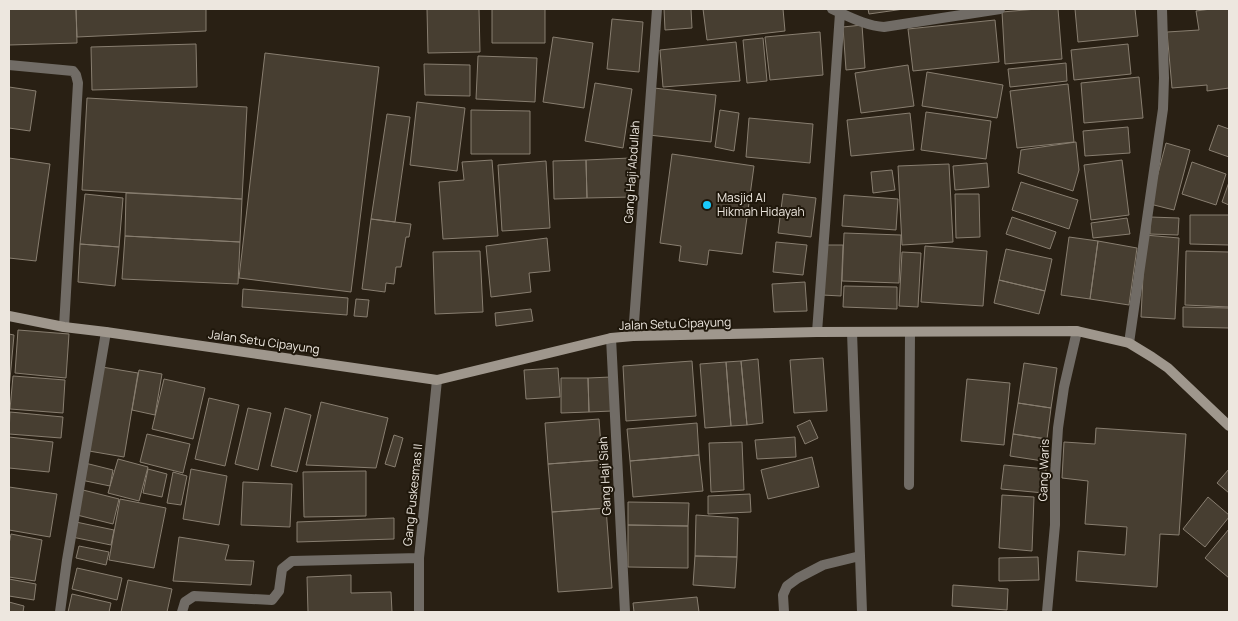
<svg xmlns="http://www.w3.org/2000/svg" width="1238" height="621" font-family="Manrope,sans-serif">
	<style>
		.building { fill: #473e31; stroke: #887e70 }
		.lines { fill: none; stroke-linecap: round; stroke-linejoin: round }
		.lane { stroke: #716c66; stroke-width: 10 }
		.street { stroke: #716c66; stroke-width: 10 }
		.secondary { stroke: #9f978d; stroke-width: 10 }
		.poi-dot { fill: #1acafc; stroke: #1f170b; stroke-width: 2 }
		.labels { text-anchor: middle; stroke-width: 4; stroke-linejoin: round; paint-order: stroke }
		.street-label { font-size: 12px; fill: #ede7df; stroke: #1f170b }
		.poi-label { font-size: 12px; fill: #ede7df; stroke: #1f170b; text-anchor: start }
	</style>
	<rect width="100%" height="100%" fill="#292014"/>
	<!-- building -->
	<path class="building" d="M9 9H76L77 43 9 45Z
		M76 9H206V31L77 37Z
		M427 9H479L480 52 428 53Z
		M492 9H545V43H492Z
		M664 9H691L692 28 665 30Z
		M703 9H783L785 31 707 40Z
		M868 9H904L869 14Z
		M1037 9H1058L1062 59 1005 64 1002 12Z
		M1075 9H1135L1138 36 1078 42Z
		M1211 9H1229V88L1207 91V85L1172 88 1167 32 1199 30 1196 11Z
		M612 19 643 22 639 72 607 69Z
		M995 20 999 62 913 71 908 29Z
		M862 25 865 68 846 70 843 27Z
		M820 32 823 75 770 80 765 37Z
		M553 37 593 43 584 108 543 102Z
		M763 38 767 81 747 83 743 40Z
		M736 42 740 81 663 87 660 50Z
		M196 44 197 87 92 90 91 47Z
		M1128 44 1131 74 1074 80 1071 50Z
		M265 53 379 67 351 292 239 278Z
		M478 56 537 58 535 102 476 99Z
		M1066 63 1067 81 1010 87 1008 69Z
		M424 64 470 65V96L425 95Z
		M908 65 914 106 861 113 855 73Z
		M927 72 1003 85 997 118 922 106Z
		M1139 77 1143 118 1084 123 1081 83Z
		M595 83 632 89 623 148 585 141Z
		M1068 84 1074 142 1017 148 1010 91Z
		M9 87 36 91 30 131 9 128Z
		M654 88 716 95 711 142 649 135Z
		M87 98 247 107 242 199 82 190Z
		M417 102 465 108 457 171 410 165Z
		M471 110 530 111V154H471Z
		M720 110 739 113 734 151 715 147Z
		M926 112 991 121 986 159 921 150Z
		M910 113 914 150 851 156 847 120Z
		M387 114 410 117 395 222 371 219Z
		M749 118 813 124 810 163 746 157Z
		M1218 125 1229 129V157L1209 150Z
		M1128 127 1130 153 1085 156 1083 131Z
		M1076 142 1079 170 1073 191 1018 173 1021 150Z
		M1166 143 1190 150 1174 210 1150 204Z
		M672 154 754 166 742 254 709 250 707 265 679 261 681 246 660 243Z
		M9 158 50 164 36 261 9 258Z
		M630 158 632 197 587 198 586 160Z
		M492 160 498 236 443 239 439 182 464 180 462 162Z
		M586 160 587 198 554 199 553 161Z
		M1122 160 1129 215 1091 220 1084 165Z
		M546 161 550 228 502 231 498 165Z
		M1192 162 1226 174 1216 205 1182 194Z
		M987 163 989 187 955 190 953 166Z
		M949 164 953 242 902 245 898 166Z
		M892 170 895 190 873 193 871 172Z
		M1021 182 1078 200 1069 229 1012 210Z
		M1229 182V205L1222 202Z
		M126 193 242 199 240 242 125 236Z
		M85 194 123 198 119 247 80 244Z
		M783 194 816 198 811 237 778 233Z
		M955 194H979L980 237 956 238Z
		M844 195 898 199 896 230 842 226Z
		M1190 215H1229V245L1190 244Z
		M1012 217 1056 232 1050 249 1006 234Z
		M1150 217 1179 218 1178 235 1150 234Z
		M1127 218 1130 234 1093 238 1091 223Z
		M371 219 411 224 409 237H406L401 267H396L394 284 386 283 385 292 362 289Z
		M844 233 901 235 899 283 842 281Z
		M1145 235 1179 238 1175 319 1141 317Z
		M125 236 240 242 238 284 122 279Z
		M1069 237 1098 241 1090 299 1061 295Z
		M547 238 550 271 529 273 531 292 491 297 486 246Z
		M1098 241 1137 248 1129 305 1090 299Z
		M776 242 807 245 803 275 773 272Z
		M80 244 119 247 115 286 78 282Z
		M825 245H843L841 296 822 295Z
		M925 246 987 251 983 306 921 302Z
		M1006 249 1052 259 1045 291 999 280Z
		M480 251 483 312 435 314 433 252Z
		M1186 251 1229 252V307L1185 305Z
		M902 252 921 253 918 307 899 306Z
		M999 280 1045 291 1039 314 994 303Z
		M805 282 807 311 774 312 772 284Z
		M844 286 897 287V309L843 307Z
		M243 289 348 298 347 315 242 307Z
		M356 299 369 300 367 317 354 316Z
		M1183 307 1229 308V328L1183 327Z
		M531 309 533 321 496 326 495 313Z
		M18 330 69 334 66 378 15 373Z
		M9 334 14 335 9 390Z
		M823 358 827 411 794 413 790 360Z
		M758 359 763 423 747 425 741 361Z
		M692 361 696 416 626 421 623 366Z
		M741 361 747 425 731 426 726 362Z
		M726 362 731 426 705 428 700 364Z
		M1024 363 1057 368 1051 408 1018 403Z
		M102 367 138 373 124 457 89 451Z
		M558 368 560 397 526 399 524 370Z
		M139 370 162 374 155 415 132 410Z
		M13 376 65 380 63 413 10 409Z
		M611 377 612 411 589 412 588 378Z
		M561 378H588L589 412 561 413Z
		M164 379 205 388 193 439 152 429Z
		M967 379 1010 383 1004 445 961 441Z
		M209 398 239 405 225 466 195 459Z
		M321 402 388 418 376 468 306 465Z
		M1018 403 1051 408 1047 439 1013 434Z
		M248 408 271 413 258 470 235 464Z
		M285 408 311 415 297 472 271 466Z
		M10 412 63 417 61 438 9 434Z
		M599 419 602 460 548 464 545 423Z
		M810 420 818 438 805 444 797 426Z
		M697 423 699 455 630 461 627 429Z
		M1096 428 1186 434 1179 535 1160 534 1157 587 1076 581 1078 551 1125 555 1127 527 1085 524 1088 481 1062 478 1064 442 1095 444Z
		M147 434 190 444 183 473 140 462Z
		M1013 434 1047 439 1043 461 1010 456Z
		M394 435 403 438 395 467 385 464Z
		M9 437 53 442 49 472 9 468Z
		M795 437 796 457 757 459 755 440Z
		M742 442 744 490 711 492 709 443Z
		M699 455 703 491 633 497 630 461Z
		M812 457 819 487 768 499 761 470Z
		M118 459 148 467 139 501 108 493Z
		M602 460 606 508 552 512 548 464Z
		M85 463 113 470 110 486 81 480Z
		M1004 465 1046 469 1044 493 1001 489Z
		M148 469 167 474 162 497 143 493Z
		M191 469 227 476 219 525 183 519Z
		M1229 469V493L1217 483Z
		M366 471V516L304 517 303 472Z
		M173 472 187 476 181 505 167 503Z
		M243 482 292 484 290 527 241 525Z
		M9 487 57 494 50 537 9 530Z
		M83 490 119 499 113 524 77 515Z
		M750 494 751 512 708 514V496Z
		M1002 495 1034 497 1032 551 999 548Z
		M1208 497 1229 515V517L1205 547 1183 529Z
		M120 499 166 508 154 568 109 560Z
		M628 502 689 503 688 526 628 525Z
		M606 508 612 588 558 592 552 512Z
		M696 515 738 518 737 557 695 556Z
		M394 518V539L297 542V522Z
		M76 522 114 530 111 545 72 537Z
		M628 525 688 526V568L628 567Z
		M1229 529V578L1205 558Z
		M11 534 42 540 35 581 9 577V544Z
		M179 537 229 545 225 560 254 561 251 585 173 581Z
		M79 546 109 552 106 565 76 558Z
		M695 556 737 557 735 588 693 585Z
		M1038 557 1039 580 999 581V558Z
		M77 568 122 578 117 600 72 589Z
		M351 575V593L391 592 392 612H308L307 577Z
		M9 579 36 584 34 600 9 596Z
		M128 580 172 589 167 612H121Z
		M953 585 1008 589 1007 610 952 606Z
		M72 594 111 603 109 612H68Z
		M697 597 699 612H634L633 603Z
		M9 602 24 606 23 612H9Z"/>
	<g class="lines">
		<!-- lane -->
		<path class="lane" d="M9 65 73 71 76 75 78 83 64 327
			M852 332 862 612
			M909 485 910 332
			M784 612 783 595 787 586 798 578 823 565 860 556"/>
		<!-- street -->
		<path class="street" d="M832 9C848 16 866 26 884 27L1000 9
			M817 332 827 199 840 13
			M633 336 657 9
			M611 338 625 612
			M1129 343 1163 109 1164 78 1162 9
			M60 612 67 560 106 332
			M182 612 185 602 194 596 272 600 279 591 282 569 292 561 419 558
			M419 612V558L437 380
			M1047 612 1055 525V475L1058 428 1064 387 1077 331"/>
		<!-- secondary -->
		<path class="secondary" d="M9 316 64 327 106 332 437 380 611 338 633 336 817 332 1077 331 1129 343 1152 357 1168 368 1229 426"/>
	</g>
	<!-- markers -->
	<circle class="poi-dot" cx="707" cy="205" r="5"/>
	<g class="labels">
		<!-- street labels -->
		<g class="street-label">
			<text transform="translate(632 172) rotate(-86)" y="4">Gang Haji Abdullah</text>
			<text transform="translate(675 324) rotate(-2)" y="4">Jalan Setu Cipayung</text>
			<text transform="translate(264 342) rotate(8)" y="4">Jalan Setu Cipayung</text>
			<text transform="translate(1044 470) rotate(-88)" y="4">Gang Waris</text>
			<text transform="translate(605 476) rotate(-93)" y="4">Gang Haji Siah</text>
			<text transform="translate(413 495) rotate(-84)" y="4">Gang Puskesmas II</text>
		</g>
		<!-- poi labels -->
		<g class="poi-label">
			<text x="717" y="202">Masjid Al<tspan x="717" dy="14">Hikmah Hidayah</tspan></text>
		</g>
	</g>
	<!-- border -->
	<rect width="1238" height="621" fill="none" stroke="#ede7df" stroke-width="20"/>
</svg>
